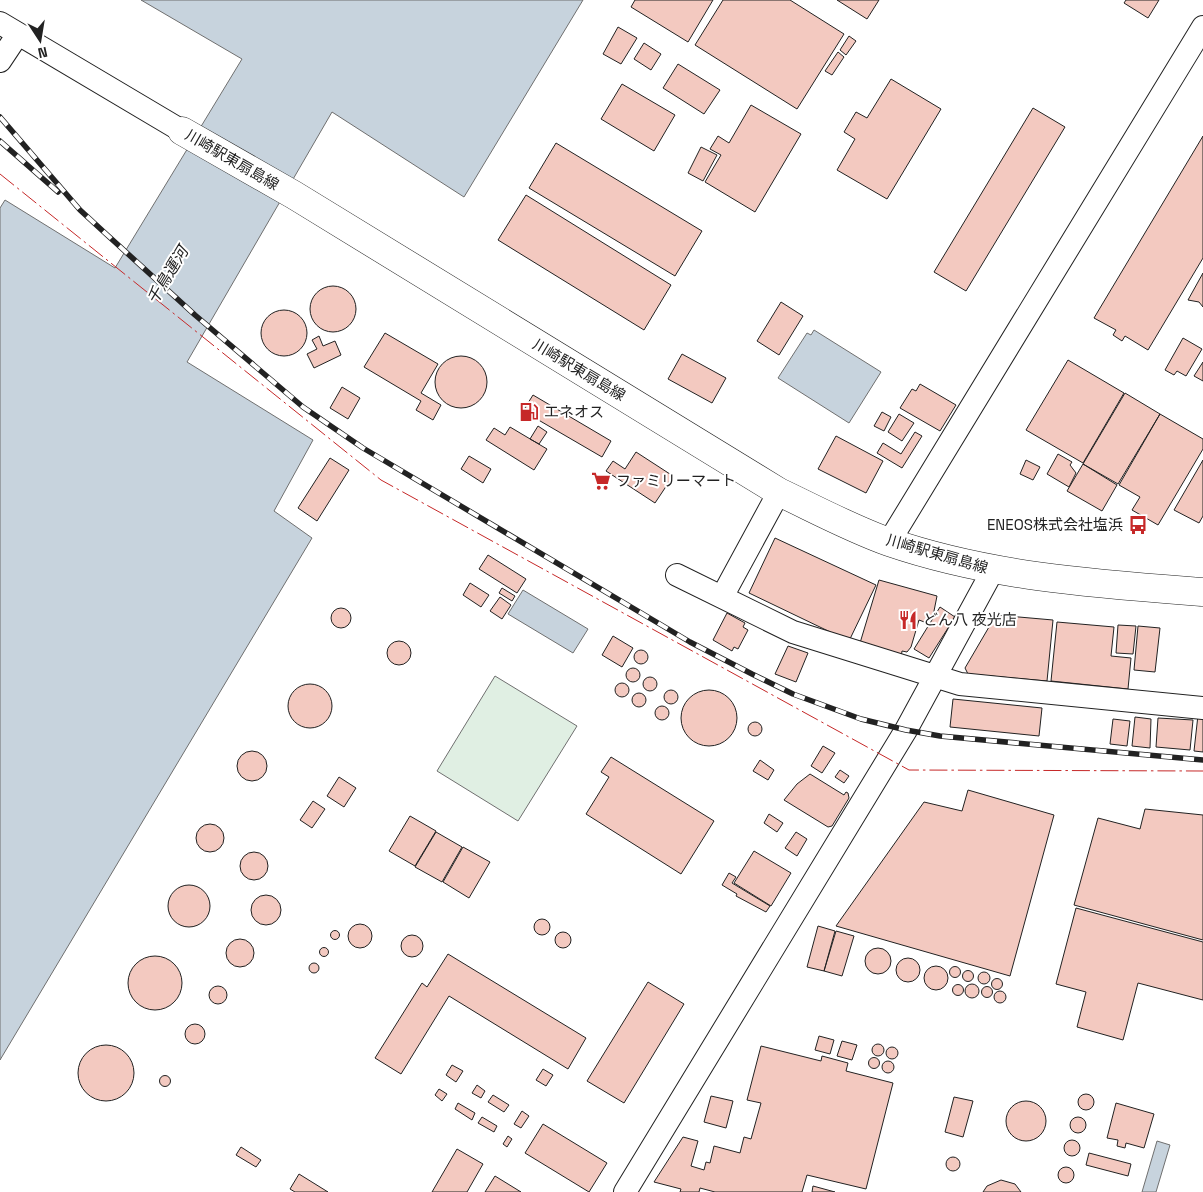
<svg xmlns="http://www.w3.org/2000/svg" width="1203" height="1192" font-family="'Space Grotesk','Noto Sans JP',sans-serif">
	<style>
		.green { fill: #e0efe3; stroke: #6f6f6f }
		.water { fill: #c7d3dd; stroke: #6f6f6f }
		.building { fill: #f3c9c0; stroke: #222 }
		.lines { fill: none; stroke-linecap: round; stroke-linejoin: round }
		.minor-casing { stroke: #222; stroke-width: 24 }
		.highway-casing { stroke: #222; stroke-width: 29 }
		.minor { stroke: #fff; stroke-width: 22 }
		.highway { stroke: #fff; stroke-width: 28 }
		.rail-casing { stroke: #222; stroke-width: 5.5 }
		.rail { stroke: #fff; stroke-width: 4; stroke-dasharray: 11; stroke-linecap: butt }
		.power { stroke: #c62828; stroke-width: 1; stroke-dasharray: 18 4 2.5 4; stroke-linecap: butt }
		.labels { text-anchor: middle; stroke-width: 4; stroke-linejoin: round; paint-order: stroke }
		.street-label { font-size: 15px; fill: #222; stroke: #fff }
		.poi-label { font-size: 15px; fill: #222; stroke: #fff; text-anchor: start }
		.water-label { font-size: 16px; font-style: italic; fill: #222; stroke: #fff }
	</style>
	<rect width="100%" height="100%" fill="#fff"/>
	<!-- green -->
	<path class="green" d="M495 676 577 726 518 821 437 771Z"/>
	<!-- water -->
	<path class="water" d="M141 0H583L464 197 332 112 187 362 313 440 274 511 312 538 0 1060V208L5 200 115 268 242 59Z
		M814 330 881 372 849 423 778 378 807 333 811 335Z
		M523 590 588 629 573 653 508 614Z
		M1157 1141 1170 1145 1156 1192H1142Z"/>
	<!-- building -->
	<path class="building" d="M635 0H713L688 42 631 7Z
		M723 0H790L844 34 797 109 695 45Z
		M837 0H879L867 19Z
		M1126 0H1159L1148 18 1124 3Z
		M618 27 637 38 621 64 603 54Z
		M849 36 856 41 846 55 840 50Z
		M644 43 661 54 651 70 634 59Z
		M838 52 844 57 832 75 825 71Z
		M678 64 720 90 704 114 663 88Z
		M891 79 941 109 887 199 837 170 855 139 844 132 856 112 867 118Z
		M622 84 675 115 654 151 601 119Z
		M751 105 801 134 755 212 705 182 721 155 710 149 718 136 729 143Z
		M1033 108 1065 127 966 291 934 272Z
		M1203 136V258L1148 350 1125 336 1122 341 1113 335 1116 330 1094 318Z
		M556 143 702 231 675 276 529 188Z
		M701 147 717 155 703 181 688 173Z
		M526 195 671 285 644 330 498 240Z
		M1203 273V307L1199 302 1188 300Z
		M310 309a23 23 0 1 1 46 0a23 23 0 1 1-46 0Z
		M781 302 803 316 779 355 757 341Z
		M261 333a23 23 0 1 1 46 0a23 23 0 1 1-46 0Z
		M385 333 438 364 421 393 441 405 433 420 416 410 421 401 364 367Z
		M319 336 323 346 335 341 341 355 314 368 307 354 317 349 312 340Z
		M1183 338 1202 349 1186 376 1177 371 1174 375 1165 370Z
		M682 354 726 378 712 403 668 379Z
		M435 382a26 26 0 1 1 52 0a26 26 0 1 1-52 0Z
		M1068 360 1124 393 1083 463 1026 430Z
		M1203 362V381L1194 376Z
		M920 384 956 405 940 431 900 408 912 389 916 391Z
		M342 387 360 398 348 419 330 408Z
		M1125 393 1160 414 1118 484 1083 464Z
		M533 395 611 441 602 457 523 411Z
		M882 412 891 417 884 431 874 426Z
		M899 414 914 423 902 441 888 432Z
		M1160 414 1203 439V449L1158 525 1132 510 1140 497 1119 485Z
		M538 426 547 432 539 444 530 439Z
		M510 427 547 449 534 470 486 440 494 428 505 435Z
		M915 432 922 436 902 468 877 453 883 443 901 454Z
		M836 436 883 461 866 493 818 469Z
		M636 452 673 476 655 503 606 471 613 461 625 469Z
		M1058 454 1072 462 1070 465 1076 473 1069 487 1047 474Z
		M469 456 491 469 483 483 461 469Z
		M330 458 349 470 317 521 298 508Z
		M1026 460 1040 467 1033 480 1020 474Z
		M1203 460V516L1199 523 1174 510Z
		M1083 464 1117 485 1102 511 1067 491Z
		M775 538 876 585 849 641 749 593Z
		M488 555 526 579 517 593 479 569Z
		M879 580 937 596 934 611 927 623 919 620 911 647 907 652 902 651 901 658 860 643Z
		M470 583 489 595 481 607 463 595Z
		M502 588 515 596 512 601 499 593Z
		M500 597 511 605 502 619 490 611Z
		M940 607 955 617 929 658 914 649Z
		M331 618a10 10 0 1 1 20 0a10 10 0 1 1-20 0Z
		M727 613 745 623 743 627 748 630 738 649 734 647 732 651 713 640Z
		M996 615 1053 620 1047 681 968 674 965 668Z
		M1057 622 1114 627 1111 656 1131 658 1128 689 1051 681Z
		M1118 625 1136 626 1133 654 1116 653Z
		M1138 626 1160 628 1155 672 1134 670Z
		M613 636 633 648 622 667 602 655Z
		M387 653a12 12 0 1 1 24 0a12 12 0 1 1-24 0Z
		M788 646 808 653 796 682 775 674Z
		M634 657a7 7 0 1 1 14 0a7 7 0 1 1-14 0Z
		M626 675a7 7 0 1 1 14 0a7 7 0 1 1-14 0Z
		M643 684a7 7 0 1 1 14 0a7 7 0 1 1-14 0Z
		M615 690a7 7 0 1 1 14 0a7 7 0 1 1-14 0Z
		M288 706a22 22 0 1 1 44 0a22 22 0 1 1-44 0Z
		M664 697a7 7 0 1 1 14 0a7 7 0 1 1-14 0Z
		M681 718a28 28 0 1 1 56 0a28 28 0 1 1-56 0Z
		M632 700a7 7 0 1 1 14 0a7 7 0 1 1-14 0Z
		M953 699 1042 708 1039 736 950 727Z
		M655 713a7 7 0 1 1 14 0a7 7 0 1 1-14 0Z
		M1198 715 1203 716V752L1194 751Z
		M1135 717 1151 719 1150 748 1132 746Z
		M1158 718 1193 720 1190 750 1156 747Z
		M1113 719 1130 721 1127 746 1110 744Z
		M748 729a7 7 0 1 1 14 0a7 7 0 1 1-14 0Z
		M823 746 835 753 822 773 811 766Z
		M237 766a15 15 0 1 1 30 0a15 15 0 1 1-30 0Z
		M611 757 714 821 681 874 586 814 609 777 601 772Z
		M760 760 774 770 768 780 753 771Z
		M840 770 849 776 844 783 835 777Z
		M810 774 844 795 846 792 848 793 849 798 832 826 828 827 784 800 797 784Z
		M339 777 356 788 344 807 327 796Z
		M968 790 1054 815 1010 976 836 926 924 802 962 811Z
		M313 801 325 809 312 828 300 820Z
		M1145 809 1203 815V940L1074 905 1098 818 1140 829Z
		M769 814 783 823 777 832 764 823Z
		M410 816 436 831 415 866 389 851Z
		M196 838a14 14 0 1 1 28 0a14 14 0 1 1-28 0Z
		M436 832 462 847 442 882 415 867Z
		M796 832 807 839 797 856 785 848Z
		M463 847 490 862 469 898 443 882Z
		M754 851 791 873 771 906 734 883Z
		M240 866a14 14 0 1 1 28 0a14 14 0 1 1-28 0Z
		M729 873 736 877 732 883 770 906 766 912 736 896 737 894 722 885Z
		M168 906a21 21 0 1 1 42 0a21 21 0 1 1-42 0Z
		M251 910a15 15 0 1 1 30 0a15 15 0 1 1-30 0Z
		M1076 908 1203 942V1000L1138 983 1123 1040 1077 1027 1086 992 1056 984Z
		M534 927a8 8 0 1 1 16 0a8 8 0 1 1-16 0Z
		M348 936a12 12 0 1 1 24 0a12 12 0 1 1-24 0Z
		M818 926 835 931 824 971 807 967Z
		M330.5 935a4.5 4.5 0 1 1 9 0a4.5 4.5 0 1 1-9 0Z
		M836 931 854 936 842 976 824 971Z
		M555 940a8 8 0 1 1 16 0a8 8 0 1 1-16 0Z
		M401 946a11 11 0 1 1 22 0a11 11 0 1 1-22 0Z
		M226 953a14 14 0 1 1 28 0a14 14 0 1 1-28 0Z
		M319.5 952a4.5 4.5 0 1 1 9 0a4.5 4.5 0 1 1-9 0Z
		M865 961a13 13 0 1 1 26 0a13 13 0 1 1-26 0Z
		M448 954 586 1038 568 1069 449 996 401 1074 375 1058 422 983 427 987Z
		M128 983a27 27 0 1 1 54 0a27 27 0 1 1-54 0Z
		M896 970a12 12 0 1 1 24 0a12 12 0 1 1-24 0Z
		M309 968a5 5 0 1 1 10 0a5 5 0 1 1-10 0Z
		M924 978a12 12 0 1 1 24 0a12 12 0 1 1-24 0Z
		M949.5 972a5.5 5.5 0 1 1 11 0a5.5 5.5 0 1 1-11 0Z
		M962.5 976a5.5 5.5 0 1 1 11 0a5.5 5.5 0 1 1-11 0Z
		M978 978a6 6 0 1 1 12 0a6 6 0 1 1-12 0Z
		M991.5 984a5.5 5.5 0 1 1 11 0a5.5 5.5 0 1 1-11 0Z
		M648 982 684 1004 624 1103 587 1081Z
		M952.5 990a5.5 5.5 0 1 1 11 0a5.5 5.5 0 1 1-11 0Z
		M965 991a7 7 0 1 1 14 0a7 7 0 1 1-14 0Z
		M209 995a9 9 0 1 1 18 0a9 9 0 1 1-18 0Z
		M981.5 992a5.5 5.5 0 1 1 11 0a5.5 5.5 0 1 1-11 0Z
		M994 997a6 6 0 1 1 12 0a6 6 0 1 1-12 0Z
		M185 1034a10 10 0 1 1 20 0a10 10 0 1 1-20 0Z
		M819 1036 834 1040 830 1054 815 1050Z
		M842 1041 857 1045 852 1060 837 1056Z
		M872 1050a6 6 0 1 1 12 0a6 6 0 1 1-12 0Z
		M78 1073a28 28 0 1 1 56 0a28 28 0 1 1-56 0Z
		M761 1046 821 1061 822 1056 848 1063 846 1071 893 1083 866 1189 807 1175 802 1192H715L700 1188 699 1192H680L681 1189 654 1182 683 1137 698 1141 691 1166 704 1170 706 1162 710 1163 714 1146 740 1153 744 1137 751 1139 761 1103 747 1100Z
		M886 1053a6 6 0 1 1 12 0a6 6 0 1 1-12 0Z
		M868.5 1063a5.5 5.5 0 1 1 11 0a5.5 5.5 0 1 1-11 0Z
		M882 1067a6 6 0 1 1 12 0a6 6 0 1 1-12 0Z
		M452 1065 463 1071 456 1082 446 1075Z
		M543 1069 553 1075 546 1086 536 1080Z
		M159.5 1081a5.5 5.5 0 1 1 11 0a5.5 5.5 0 1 1-11 0Z
		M477 1085 485 1091 481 1098 472 1093Z
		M439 1089 447 1094 442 1101 435 1095Z
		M1078 1102a8 8 0 1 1 16 0a8 8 0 1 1-16 0Z
		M493 1095 509 1105 504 1112 488 1102Z
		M711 1096 733 1101 726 1128 704 1122Z
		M954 1097 973 1101 963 1137 945 1132Z
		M1006 1121a20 20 0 1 1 40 0a20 20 0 1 1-40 0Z
		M458 1103 475 1113 472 1120 455 1109Z
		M1116 1103 1154 1114 1144 1148 1126 1143 1125 1148 1117 1146 1118 1140 1107 1138Z
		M522 1111 529 1116 521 1128 514 1124Z
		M482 1117 497 1126 494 1132 478 1123Z
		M1070 1125a8 8 0 1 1 16 0a8 8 0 1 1-16 0Z
		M543 1124 607 1163 589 1192 525 1153Z
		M508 1136 512 1139 507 1147 503 1144Z
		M1064 1148a8 8 0 1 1 16 0a8 8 0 1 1-16 0Z
		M241 1147 261 1160 256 1167 236 1155Z
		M457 1149 483 1164 467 1192H432Z
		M1089 1153 1131 1164 1128 1176 1086 1165Z
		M946 1164a7 7 0 1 1 14 0a7 7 0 1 1-14 0Z
		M1058 1175a8 8 0 1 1 16 0a8 8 0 1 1-16 0Z
		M299 1174 328 1192H295L290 1189Z
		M495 1176 521 1192H485Z
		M1001 1180 1015 1184 1021 1192H983L987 1186Z
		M813 1186 835 1192H812Z"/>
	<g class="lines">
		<!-- minor casing -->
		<g class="minor-casing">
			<path id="minor" d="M0 23 182 131
				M0 61 18 34
				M889 542 1203 27
				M677 575 793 632 960 684 1203 708
				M722 597 779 492
				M625 1192 906 730 993 570"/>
		</g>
		<!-- highway casing -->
		<g class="highway-casing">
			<path id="highway" d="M182 131 294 195 779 492C815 509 852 529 889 542 991 577 1097 584 1203 592"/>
		</g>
		<!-- minor -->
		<use href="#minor" class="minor"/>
		<!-- highway -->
		<use href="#highway" class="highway"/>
		<!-- rail casing -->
		<g class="rail-casing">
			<path id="rail" d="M0 117 80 210 105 233 195 315 303 407 363 448 690 642 752 674 793 694 861 719 906 730 940 736 1203 760
				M0 141 58 192"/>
		</g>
		<!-- rail -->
		<use href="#rail" class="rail"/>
		<!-- power -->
		<path class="power" d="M0 174 381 480 909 770 1203 771"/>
	</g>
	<!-- icons -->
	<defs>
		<g id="fuel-bare" transform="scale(1.5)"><path d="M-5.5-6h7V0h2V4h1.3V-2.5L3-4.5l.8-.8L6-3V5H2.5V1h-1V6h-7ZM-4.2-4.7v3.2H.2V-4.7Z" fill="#c62828" stroke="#fff" stroke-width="2.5" paint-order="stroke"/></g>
		<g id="supermarket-bare" transform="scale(1.5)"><path d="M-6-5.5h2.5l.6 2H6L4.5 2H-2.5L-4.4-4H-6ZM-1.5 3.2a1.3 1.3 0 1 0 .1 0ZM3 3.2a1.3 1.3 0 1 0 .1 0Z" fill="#c62828" stroke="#fff" stroke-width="2.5" paint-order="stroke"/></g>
		<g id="bus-bare" transform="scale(1.5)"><path d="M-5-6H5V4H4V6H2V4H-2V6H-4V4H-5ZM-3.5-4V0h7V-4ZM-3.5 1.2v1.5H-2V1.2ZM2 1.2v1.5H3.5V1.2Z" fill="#c62828" stroke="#fff" stroke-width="2.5" paint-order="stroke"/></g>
		<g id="restaurant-bare" transform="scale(1.5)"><path d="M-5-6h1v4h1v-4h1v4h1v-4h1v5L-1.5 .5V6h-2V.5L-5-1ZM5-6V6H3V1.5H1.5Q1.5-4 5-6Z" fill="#c62828" stroke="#fff" stroke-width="2.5" paint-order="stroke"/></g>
	</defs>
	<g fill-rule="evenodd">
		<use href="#fuel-bare" x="529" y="412"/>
		<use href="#supermarket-bare" x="601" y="481"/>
		<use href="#bus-bare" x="1138" y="525"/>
		<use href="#restaurant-bare" x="908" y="620"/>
	</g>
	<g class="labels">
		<!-- street labels -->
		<g class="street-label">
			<text transform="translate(232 160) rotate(30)" y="5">川崎駅東扇島線</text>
			<text transform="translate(579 370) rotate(31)" y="5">川崎駅東扇島線</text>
			<text transform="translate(937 554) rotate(16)" y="5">川崎駅東扇島線</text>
		</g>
		<!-- poi labels -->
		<g class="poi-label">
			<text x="544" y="417">エネオス</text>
			<text x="616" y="486">ファミリーマート</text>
			<text x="1123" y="530" text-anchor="end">ENEOS株式会社塩浜</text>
			<text x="923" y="625">どん八 夜光店</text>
		</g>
		<!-- water labels -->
		<g class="water-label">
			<text transform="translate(167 275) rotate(-59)" y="6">千鳥運河</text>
		</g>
	</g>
	<!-- north arrow -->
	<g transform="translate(40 40) rotate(168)" stroke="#ffffff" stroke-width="4" paint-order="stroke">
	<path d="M0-4L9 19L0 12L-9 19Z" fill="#222222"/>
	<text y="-8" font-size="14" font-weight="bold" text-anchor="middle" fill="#222222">N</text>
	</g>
</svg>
